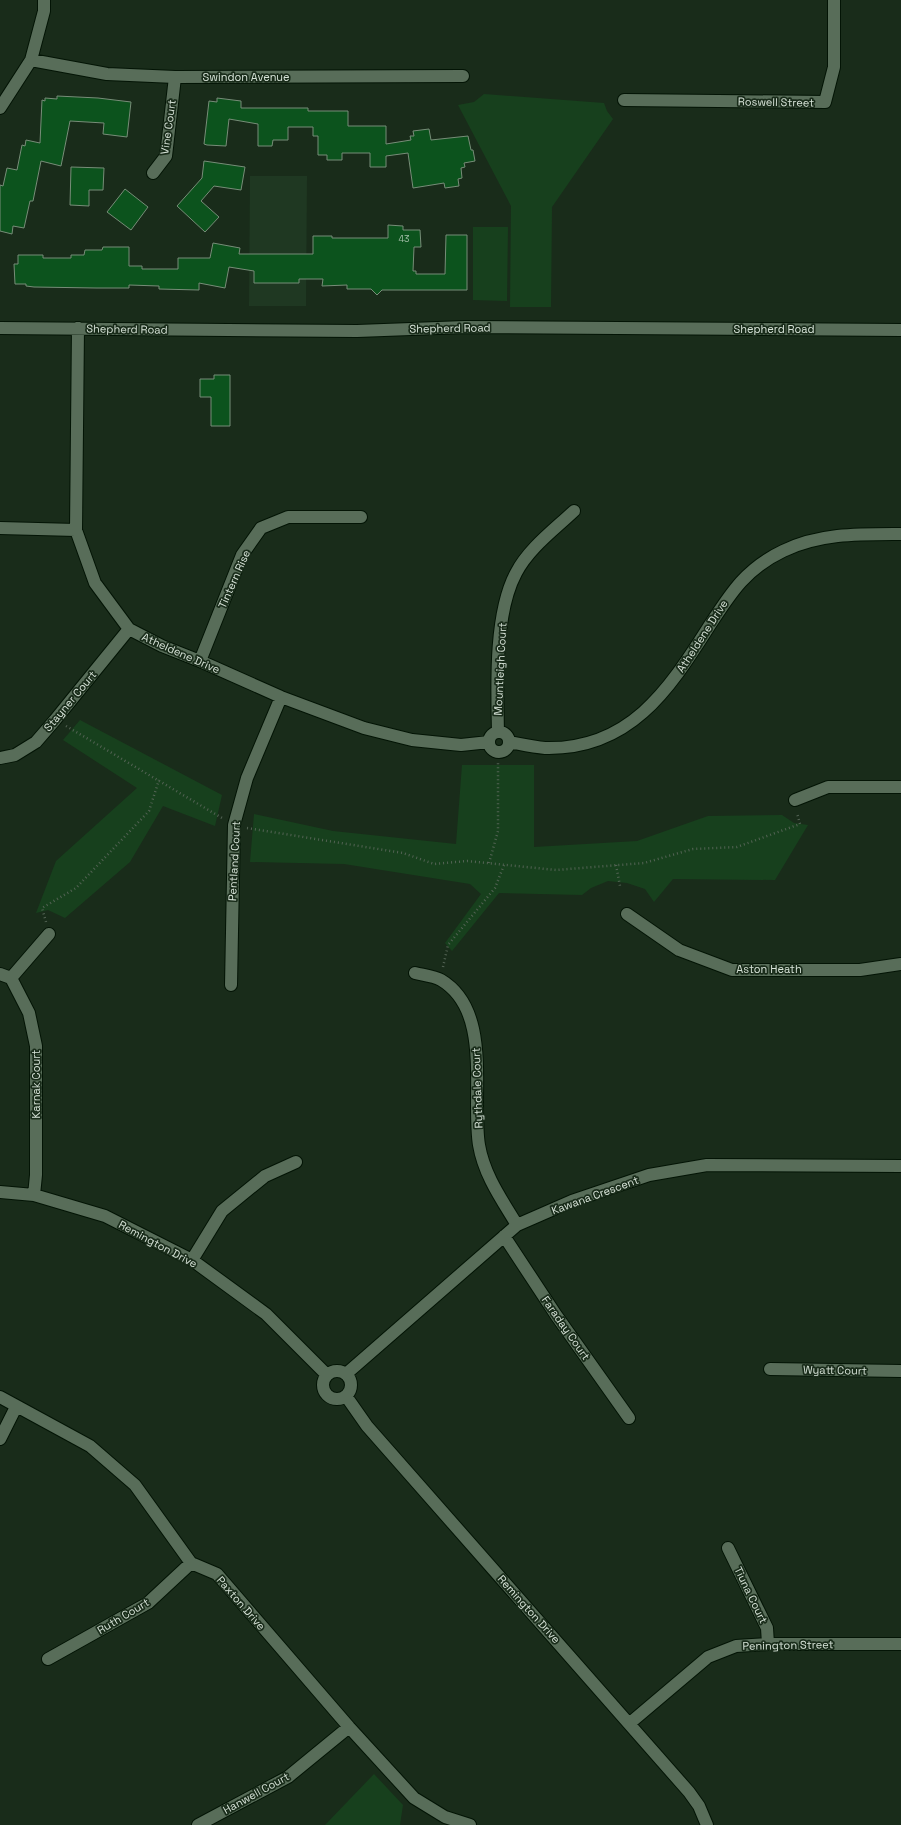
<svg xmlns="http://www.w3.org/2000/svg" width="901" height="1825" font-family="'Space Grotesk',sans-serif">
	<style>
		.built { fill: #1f3822 }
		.green { fill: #17401d }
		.building { fill: #0c531d; stroke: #778d78 }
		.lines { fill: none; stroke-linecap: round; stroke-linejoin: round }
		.minor-casing { stroke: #031405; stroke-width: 14 }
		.path { stroke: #536354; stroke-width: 2.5; stroke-dasharray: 1 3; stroke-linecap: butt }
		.minor { stroke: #586d59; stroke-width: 12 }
		.labels { text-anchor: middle; stroke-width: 3.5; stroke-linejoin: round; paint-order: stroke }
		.number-label { font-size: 9px; fill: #a4bfa9 }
		.street-label { font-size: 11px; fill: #d7e3d8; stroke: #192c1a }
	</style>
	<rect width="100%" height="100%" fill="#192c1a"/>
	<!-- built -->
	<path class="built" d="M250 176H307L306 306H249Z"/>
	<!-- green -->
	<path class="green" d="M484 94 604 103 607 111 613 119 552 207 551 307H510L511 206 458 105 474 102Z
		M473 227H508L507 301 473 300Z
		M80 720 222 795 215 826 163 806 130 862 65 918 48 910 36 913 56 861 137 788 63 740Z
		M462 765H534V847L637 841 708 816 782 815 794 823 808 825 775 880 673 879 654 902 645 889 627 883 608 881 591 888 582 895 499 893 452 951 445 943 481 894 470 884 344 864 250 862 254 814 333 831 456 844Z
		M374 1774 403 1805 400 1825H325Z"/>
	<!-- building -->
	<path class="building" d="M57 96 98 98 131 102 127 137 103 134 104 123 70 121 61 166 41 161 33 201H30L24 228 13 226 12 234 0 231V185L3 186 7 168 17 170 22 145 25 146 26 140 40 143 42 100 45 101V98L57 99Z
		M217 98 241 101V108H308V111H348V126H386V144L411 140 410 136H414L413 131 429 129 431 140 468 136 471 150H473L475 161 464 163 465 167 461 168 462 178 458 179 459 186 445 188 444 183 413 188 408 153 386 156V167H370V153H342V160H327V155H318V136H313V127H288V140H273L272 146H258V124L229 119 226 146 207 145 204 144 209 101 217 102Z
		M204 161 245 167 241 190 214 186 201 201 219 217 205 232 177 206 202 178Z
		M71 167 104 168 103 190H89V206L70 205Z
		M125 189 148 207 131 230 107 212Z
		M388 225 403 226V230H420L421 247H414L413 271H416V274H445L446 235H467V290H382L377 295 371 289H347V285L322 286 323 279H299V283H254V271L229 267 225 288 199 283V290L159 289V286L129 285V288H96L34 287 26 286V284H15L14 264H18V255H43V258H71V255H84L85 250H102L103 247H129V266H142V269H178V258H210L213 243 240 248 239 254H313V236H332V238H388Z
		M214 375H230V426H211V397H200V379H214Z"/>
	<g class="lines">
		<!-- minor casing -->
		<g class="minor-casing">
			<path id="minor" d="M31 60 107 74 175 77 463 76
				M624 100 825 102 834 67V0
				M0 108 31 60 44 11V0
				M153 173 166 156 175 77
				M0 328 357 331 465 327 901 330
				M78 328 76 530 95 583 129 629 162 646 200 661 281 697 364 728 412 740 461 745 489 742
				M0 528 76 530
				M200 661 242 555 261 528 288 517H361
				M498 732C497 687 494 614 516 573 529 548 554 530 574 511
				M489 742a10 10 0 1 1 20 0a10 10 0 1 1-20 0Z
				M509 742C520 744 533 747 545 748 629 750 668 691 708 628 730 594 745 569 783 551 820 533 860 534 901 534
				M0 758 15 755 36 742 55 720 129 629
				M795 800 828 787H901
				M627 914 679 950 732 970H860L901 964
				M415 973C423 975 434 976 441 980 493 1011 471 1095 479 1145 484 1175 502 1200 517 1225
				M0 974 11 978 29 1013 36 1046V1175L34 1195
				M11 978 49 934
				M231 985 234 825 247 778 281 697
				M0 1192 34 1195 105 1216 192 1260 266 1314 327 1375
				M504 1236 556 1315 629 1418
				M192 1260 222 1211 265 1176 296 1162
				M770 1369 901 1371
				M323 1385a14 14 0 1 1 28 0a14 14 0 1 1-28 0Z
				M346 1374 517 1225 572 1201 649 1175 707 1165 901 1166
				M346 1396 367 1426 689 1792 699 1806 707 1825
				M0 1397 90 1446 135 1485 191 1563 217 1574 349 1727 414 1798 445 1817 470 1825
				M0 1439 16 1407
				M728 1548 767 1628 768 1644
				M48 1659 148 1603 191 1563
				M630 1723 708 1657 736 1646 768 1644H901
				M198 1825 288 1777 349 1727"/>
		</g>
		<!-- path -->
		<path class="path" d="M66 726 222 818
			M247 828 403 853 434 864 467 861 556 870 644 863 693 849 737 847 800 824 797 813
			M489 863 498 831V762
			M616 865 620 886
			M46 922 42 908 76 888 149 811 159 780
			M443 967 448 945 495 888 504 865"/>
		<!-- minor -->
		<use href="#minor" class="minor"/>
	</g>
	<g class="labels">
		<!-- number labels -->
		<g class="number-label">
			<text x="404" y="242">43</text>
		</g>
		<!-- street labels -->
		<g class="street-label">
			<text x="246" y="81">Swindon Avenue</text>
			<text transform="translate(776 102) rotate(1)" y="4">Roswell Street</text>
			<text transform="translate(168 127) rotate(-82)" y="4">Vine Court</text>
			<text transform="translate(450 328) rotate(-1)" y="4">Shepherd Road</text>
			<text transform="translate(127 329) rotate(1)" y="4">Shepherd Road</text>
			<text x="774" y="333">Shepherd Road</text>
			<text transform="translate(234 579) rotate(-66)" y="4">Tintern Rise</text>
			<text transform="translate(702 636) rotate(-57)" y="4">Atheldene Drive</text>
			<text transform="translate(181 653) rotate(24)" y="4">Atheldene Drive</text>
			<text transform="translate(500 669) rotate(-87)" y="4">Mountleigh Court</text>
			<text transform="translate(70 701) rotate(-50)" y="4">Stayner Court</text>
			<text transform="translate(234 861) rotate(-87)" y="4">Pentland Court</text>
			<text x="769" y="973">Aston Heath</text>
			<text transform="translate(36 1084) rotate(-90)" y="4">Karnak Court</text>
			<text transform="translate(477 1088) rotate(-92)" y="4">Rythdale Court</text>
			<text transform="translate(595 1195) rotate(-20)" y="4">Kawana Crescent</text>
			<text transform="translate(158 1244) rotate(28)" y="4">Remington Drive</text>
			<text transform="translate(566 1328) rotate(55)" y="4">Faraday Court</text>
			<text transform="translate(835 1370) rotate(1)" y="4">Wyatt Court</text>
			<text transform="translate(751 1595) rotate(64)" y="4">Tiuna Court</text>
			<text transform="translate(241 1603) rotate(49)" y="4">Paxton Drive</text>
			<text transform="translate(529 1609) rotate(48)" y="4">Remington Drive</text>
			<text transform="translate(123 1616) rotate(-31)" y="4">Ruth Court</text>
			<text transform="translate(788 1645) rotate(-1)" y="4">Penington Street</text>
			<text transform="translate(256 1793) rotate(-29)" y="4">Hanwell Court</text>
		</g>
	</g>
</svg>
